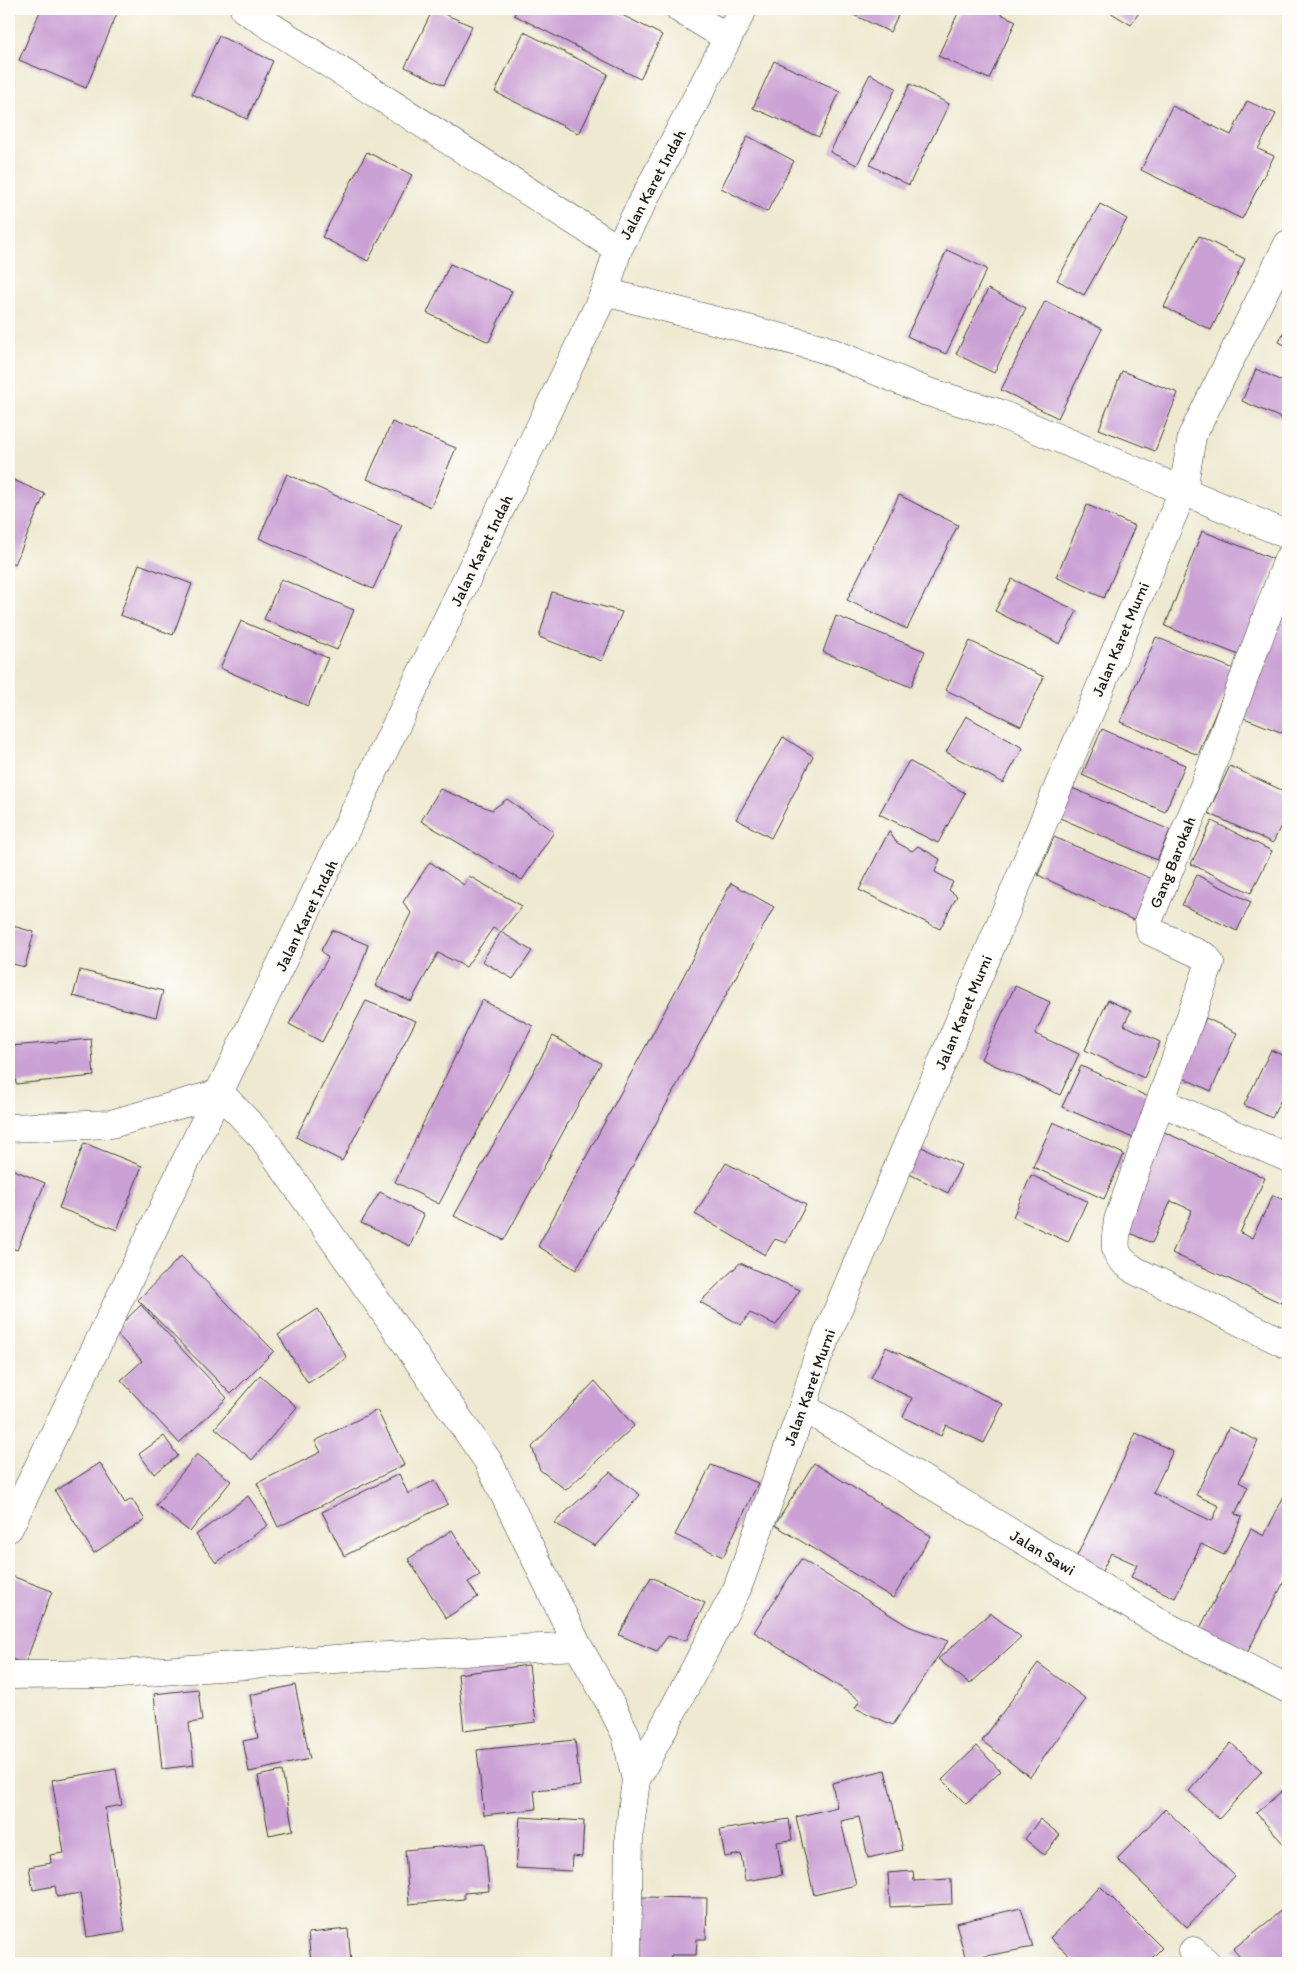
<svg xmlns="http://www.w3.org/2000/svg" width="1297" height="1972" font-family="Itim,sans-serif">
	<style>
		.building { fill: #cba1d5 }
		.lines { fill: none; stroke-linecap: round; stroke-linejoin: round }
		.minor-casing { stroke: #3c3b37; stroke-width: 29 }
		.minor { stroke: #fff; stroke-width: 28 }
		.labels { text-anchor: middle; stroke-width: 4.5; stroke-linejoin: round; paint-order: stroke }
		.street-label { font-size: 16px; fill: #1c1c1c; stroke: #fdfcf7 }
	</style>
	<rect width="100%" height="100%" fill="#fdfcf7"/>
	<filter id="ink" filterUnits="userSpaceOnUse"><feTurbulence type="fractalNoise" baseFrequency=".02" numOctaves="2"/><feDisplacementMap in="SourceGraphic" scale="10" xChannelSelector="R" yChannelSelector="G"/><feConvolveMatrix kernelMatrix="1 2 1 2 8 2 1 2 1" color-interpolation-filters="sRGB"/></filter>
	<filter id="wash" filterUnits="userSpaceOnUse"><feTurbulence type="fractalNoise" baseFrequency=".0096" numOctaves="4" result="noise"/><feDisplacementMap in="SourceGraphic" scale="20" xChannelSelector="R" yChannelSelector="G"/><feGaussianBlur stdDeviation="1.12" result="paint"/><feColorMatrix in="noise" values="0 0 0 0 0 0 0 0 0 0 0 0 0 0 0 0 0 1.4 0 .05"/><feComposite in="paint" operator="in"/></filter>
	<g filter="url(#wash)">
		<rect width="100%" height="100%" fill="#eee9d0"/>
		<g id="blocks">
			<!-- building -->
			<path class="building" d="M41 9H119L86 88 19 60Z
				M433 9 472 26 444 85 405 67Z
				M517 9H610L662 35 640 79 514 15Z
				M841 9H901L890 32Z
				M960 9H990L1016 21 989 79 938 56Z
				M1105 9H1141L1131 25Z
				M524 32 608 74 579 134 495 92Z
				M219 36 273 61 247 119 192 94Z
				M774 61 840 91 819 137 753 108Z
				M870 74 896 88 857 165 830 152Z
				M910 84 949 104 909 185 870 165Z
				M1247 101 1276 114 1258 149 1274 156 1242 219 1141 170 1172 106 1231 135Z
				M748 136 794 161 767 212 721 188Z
				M367 152 412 175 368 261 322 237Z
				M1100 204 1127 219 1084 295 1057 280Z
				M1199 236 1245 259 1211 330 1164 307Z
				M947 250 987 269 946 354 907 336Z
				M450 264 512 291 489 342 427 313Z
				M988 289 1026 308 994 373 956 354Z
				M1045 301 1102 329 1058 418 1001 390Z
				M1288 323V347L1279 342Z
				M1256 369 1288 384V421L1242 401Z
				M1122 371 1178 393 1155 451 1099 429Z
				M392 422 456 448 431 507 367 479Z
				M287 474 402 525 373 589 259 538Z
				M9 478 45 494 15 564 9 562Z
				M899 495 958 525 907 629 847 600Z
				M1087 505 1135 526 1104 598 1056 577Z
				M1202 531 1276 560 1239 655 1165 626Z
				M139 564 192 584 173 635 120 615Z
				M281 579 354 610 337 650 264 619Z
				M1012 579 1077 611 1060 644 995 611Z
				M552 592 622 612 602 661 539 637Z
				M1288 593V735L1239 716Z
				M836 616 925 651 911 687 823 652Z
				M241 621 328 658 308 706 220 668Z
				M1156 637 1234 669 1198 755 1120 722Z
				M970 641 1044 677 1021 726 946 690Z
				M966 716 1023 748 1003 783 946 752Z
				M1102 729 1185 765 1165 812 1082 775Z
				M783 737 813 756 771 838 736 819Z
				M909 761 965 793 938 843 879 814Z
				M1230 766 1288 793V810L1273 843 1208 813Z
				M1072 788 1170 830 1157 860 1060 818Z
				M440 789 492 810 507 799 554 832 522 880 421 821Z
				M1212 821 1272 851 1251 893 1191 864Z
				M889 831 896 842 912 851 918 846 940 859 935 872 953 882 949 890 957 896 940 929 859 890Z
				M1054 837 1157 881 1133 920 1038 875Z
				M430 862 464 885 469 876 522 906 501 932 493 928 466 967 438 953 411 1001 375 986 411 913 403 902Z
				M1197 875 1251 902 1237 931 1182 905Z
				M731 883 774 907 576 1270 538 1246 683 977Z
				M9 925 34 932 25 967 9 963Z
				M332 930 368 945 359 971 322 1042 289 1024 328 958 321 950Z
				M501 932 532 951 513 979 482 961Z
				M80 970 163 991 156 1017 73 996Z
				M1015 986 1050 1002 1035 1034 1079 1054 1060 1095 981 1059Z
				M482 1000 533 1026 439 1204 395 1182Z
				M1108 1000 1131 1011 1124 1025 1160 1042 1144 1078 1085 1050Z
				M366 1001 416 1021 342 1161 296 1137Z
				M1206 1018 1237 1033 1211 1091 1179 1076Z
				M553 1036 601 1063 504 1240 454 1216Z
				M91 1039 94 1076 16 1084 12 1046Z
				M1271 1050 1288 1058V1097L1283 1095 1272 1118 1244 1105Z
				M1081 1066 1151 1098 1133 1138 1062 1107Z
				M1053 1122 1124 1154 1104 1199 1033 1167Z
				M1162 1131 1265 1178 1240 1233 1252 1238 1273 1195 1288 1202V1306L1172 1253 1192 1210 1171 1201 1152 1243 1118 1228Z
				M84 1143 142 1166 117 1230 59 1208Z
				M915 1144 961 1165 948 1193 903 1171Z
				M726 1163 806 1205 786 1243 775 1239 765 1255 695 1214Z
				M9 1168 45 1183 17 1250 9 1247Z
				M1031 1175 1087 1201 1068 1242 1013 1217Z
				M380 1192 424 1215 410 1246 361 1223Z
				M181 1256 274 1351 231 1394 138 1300Z
				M740 1263 800 1290 776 1325 750 1313 741 1325 700 1302Z
				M141 1305 227 1398 179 1443 121 1380 142 1361 114 1331Z
				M318 1309 347 1358 308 1383 278 1335Z
				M886 1347 1003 1404 984 1443 946 1425 941 1436 903 1417 912 1398 871 1378Z
				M260 1375 297 1407 252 1460 215 1428Z
				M595 1381 634 1426 566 1490 540 1470 532 1447Z
				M377 1410 404 1465 278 1527 257 1483 321 1452 315 1441Z
				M1229 1427 1258 1441 1239 1482 1248 1487 1235 1514 1242 1517 1224 1555 1201 1544 1175 1598 1131 1577 1137 1565 1111 1553 1098 1579 1072 1566 1136 1433 1173 1451 1153 1493 1212 1521 1219 1506 1196 1495Z
				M164 1436 178 1456 154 1474 139 1454Z
				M197 1454 231 1481 190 1532 156 1505Z
				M100 1463 125 1503 132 1499 145 1520 94 1553 55 1491Z
				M814 1463 931 1536 893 1598 775 1525Z
				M711 1465 758 1483 723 1557 675 1535Z
				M610 1472 640 1495 595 1546 554 1523Z
				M399 1474 408 1494 435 1480 448 1504 344 1556 322 1512Z
				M1288 1488V1574L1245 1657 1198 1632 1251 1529 1264 1536Z
				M248 1496 268 1525 216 1563 196 1535Z
				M452 1530 480 1575 468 1582 478 1597 446 1618 408 1559Z
				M801 1559 908 1626 948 1641 893 1725 855 1708 860 1700 754 1632Z
				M9 1575 52 1591 25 1664 9 1658Z
				M651 1577 705 1603 686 1641 668 1636 657 1651 619 1635Z
				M990 1613 1021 1637 970 1684 938 1659Z
				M1038 1663 1086 1699 1030 1777 982 1741Z
				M529 1665 536 1722 464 1731 458 1674Z
				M295 1685 310 1759 249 1772 243 1741 258 1738 250 1695Z
				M198 1689 202 1721 189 1723 194 1765 162 1769 154 1694Z
				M575 1740 580 1786 534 1790 536 1809 484 1815 477 1750Z
				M1231 1743 1262 1771 1219 1819 1189 1791Z
				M977 1746 1000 1771 966 1804 942 1780Z
				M116 1769 122 1805 105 1808 125 1931 87 1937 80 1893 57 1897 55 1886 33 1890 29 1867 51 1863 50 1855 64 1853 52 1780Z
				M885 1770 903 1850 868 1858 859 1817 841 1821 856 1885 814 1895 796 1817 837 1807 832 1783Z
				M282 1771 293 1830 269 1835 258 1776Z
				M1288 1786V1849L1256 1813Z
				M1165 1809 1235 1876 1187 1927 1117 1859Z
				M520 1817 584 1821 582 1857 572 1856 571 1871 516 1868Z
				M789 1819 792 1840 777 1842 782 1875 745 1881 741 1854 725 1857 720 1830Z
				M1040 1819 1060 1835 1044 1855 1025 1839Z
				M485 1843 489 1891 464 1893V1899L409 1904 405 1850Z
				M913 1871 914 1881 951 1879 952 1904 890 1907 888 1873Z
				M1100 1886 1162 1948 1147 1963H1077L1050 1938Z
				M639 1897 707 1898 706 1939H697L696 1955H671L670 1963H637Z
				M1288 1904V1960L1284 1963H1245L1233 1949 1270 1920Z
				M1021 1908 1033 1947 966 1960 956 1923Z
				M348 1929 351 1963H311L308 1933Z"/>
		</g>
	</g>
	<g filter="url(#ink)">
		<use href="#blocks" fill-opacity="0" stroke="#3c3b37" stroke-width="1"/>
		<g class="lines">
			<!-- minor casing -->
			<g class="minor-casing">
				<path id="minor" d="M244 9 618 249
					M680 9 728 38
					M605 292 821 348 925 391 998 413 1288 535
					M1288 559 1206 781 1149 919 1150 931 1206 957 1210 963 1118 1220C1115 1248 1110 1254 1136 1271L1288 1345
					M220 1093 263 1138 488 1461 578 1646 611 1705 626 1735 636 1780 629 1835 627 1963
					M1161 1102 1288 1158
					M9 1128 111 1124 220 1093
					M803 1407 1162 1624 1288 1689
					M9 1528 605 292 618 249 743 9
					M9 1675 119 1674 349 1658 578 1646
					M636 1780 737 1589 803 1407 817 1359 1183 491 1192 436 1288 244
					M1193 1951 1207 1963"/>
			</g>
			<!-- minor -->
			<use href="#minor" class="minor"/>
		</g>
	</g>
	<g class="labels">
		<!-- street labels -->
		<g class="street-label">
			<text transform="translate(652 184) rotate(-62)" y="6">Jalan Karet Indah</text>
			<text transform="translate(481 550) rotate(-64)" y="6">Jalan Karet Indah</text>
			<text transform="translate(1120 639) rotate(-67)" y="6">Jalan Karet Murni</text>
			<text transform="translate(1172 862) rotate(-68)" y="6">Gang Barokah</text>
			<text transform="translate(306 915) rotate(-64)" y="6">Jalan Karet Indah</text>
			<text transform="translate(963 1012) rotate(-67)" y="6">Jalan Karet Murni</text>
			<text transform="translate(809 1387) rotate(-70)" y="6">Jalan Karet Murni</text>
			<text transform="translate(1043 1552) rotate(31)" y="6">Jalan Sawi</text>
		</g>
	</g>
	<!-- margin -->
	<rect width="1297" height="1972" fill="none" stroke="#fdfcf7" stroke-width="30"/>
</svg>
